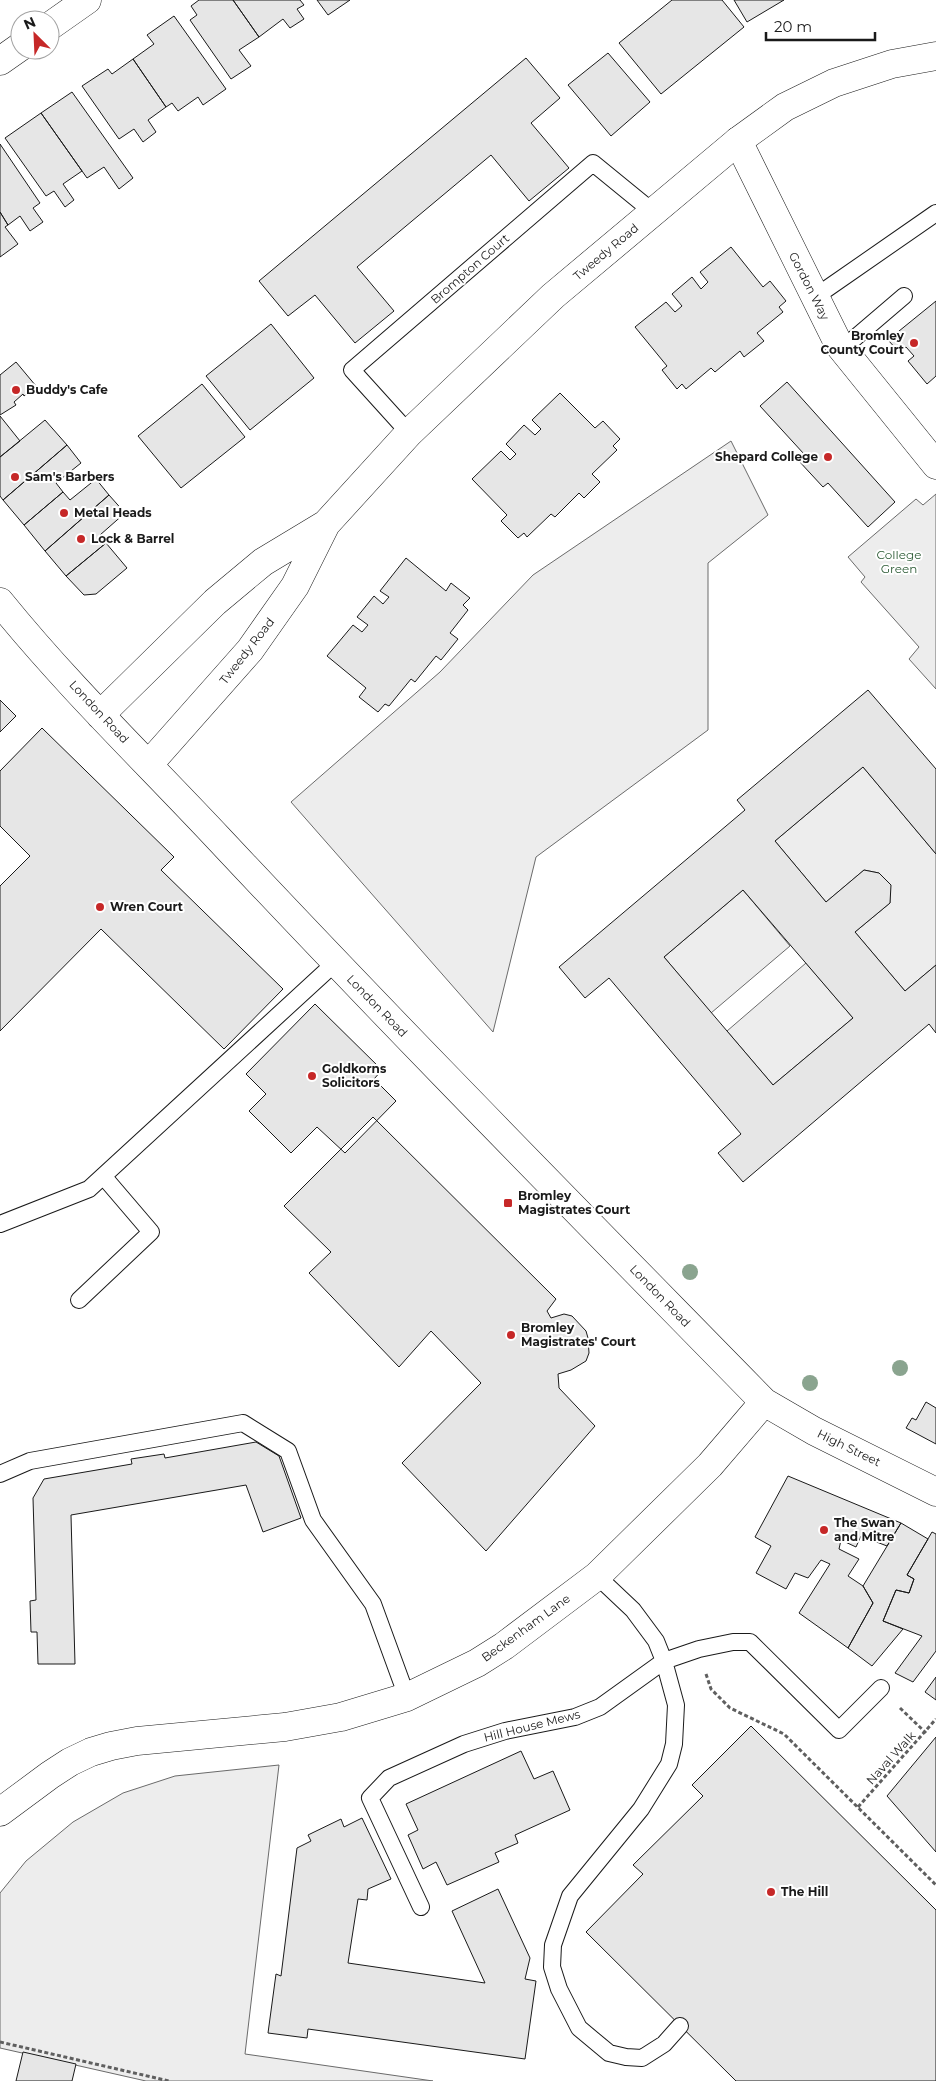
<svg xmlns="http://www.w3.org/2000/svg" width="936" height="2081" font-family="Montserrat,sans-serif">
	<style>
		.built { fill: #ededed; stroke: #6a6a6a }
		.building { fill: #e6e6e6; stroke: #1a1a1a; fill-rule: evenodd }
		.lines { fill: none; stroke-linecap: round; stroke-linejoin: round }
		.lane-casing { stroke: #1a1a1a; stroke-width: 18 }
		.street-casing { stroke: #1a1a1a; stroke-width: 29 }
		.primary-casing { stroke: #1a1a1a; stroke-width: 29 }
		.path { stroke: #5f5f5f; stroke-width: 3; stroke-dasharray: 4 2.5; stroke-linecap: butt }
		.lane { stroke: #fff; stroke-width: 16 }
		.street { stroke: #fff; stroke-width: 28 }
		.primary { stroke: #fff; stroke-width: 28 }
		.tree { fill: #8aa48f }
		.poi-dot { fill: #c62828; stroke: #fff; stroke-width: 2 }
		.labels { text-anchor: middle; stroke-width: 4; stroke-linejoin: round; paint-order: stroke }
		.street-label { font-size: 12px; fill: #1a1a1a; stroke: #fff }
		.poi-label { font-size: 12px; font-weight: bold; fill: #1a1a1a; stroke: #fff; text-anchor: start }
		.park-label { font-size: 12px; fill: #2b5a34; stroke: #fff }
	</style>
	<rect width="100%" height="100%" fill="#fff"/>
	<!-- built -->
	<path class="built" d="M731 441 768 515 708 563V730L536 857 493 1032 291 802 440 672 533 575Z
		M936 494V689L909 659 919 647 861 582 865 577 848 557 916 499 923 505Z
		M863 767 936 854V965L905 991 855 932 890 903V885L879 873 864 870 826 902 775 841Z
		M743 890 790 946 711 1013 664 957Z
		M806 963 853 1018 773 1085 727 1031Z
		M279 1765 245 2054 433 2081H146L0 2048V1893L26 1861 73 1822 123 1793 175 1776Z"/>
	<!-- building -->
	<path class="building" d="M199 0H233L259 37 239 50 251 66 231 79 190 20 197 15 191 6Z
		M233 0H300L304 5 297 9 304 19 290 28 283 19 259 37Z
		M317 0H350L328 15Z
		M672 0H722L744 27 661 94 619 43Z
		M734 0H784L747 22Z
		M174 16 226 89 203 105 198 97 178 111 172 103 166 107 133 59 154 44 147 35Z
		M608 53 650 102 611 136 568 85Z
		M526 58 560 98 531 123 569 168 529 201 491 155 357 267 394 311 355 343 315 295 288 316 259 281Z
		M133 59 166 107 148 120 156 132 143 142 134 129 119 139 82 86 108 69 112 74Z
		M72 92 133 178 119 189 104 167 87 178 41 113Z
		M41 113 82 171 63 184 74 200 65 207 54 191 46 196 5 138Z
		M0 144 40 203 33 208 43 222 30 231 20 216 8 225 0 212Z
		M0 212 8 225 5 227 18 244 0 257Z
		M731 247 763 287 770 281 786 301 779 307 783 312 757 333 764 341 744 357 740 351 715 372 711 368 686 389 682 384 677 389 662 370 667 366 635 327 666 302 675 312 682 306 672 294 692 277 701 289 708 282 700 272Z
		M936 301V376L927 384 908 361 914 356 906 347 899 352 888 340Z
		M271 324 314 378 250 430 206 376Z
		M16 362 36 386 24 396 23 394 14 402 16 405 0 415V375Z
		M787 382 895 502 868 527 828 483 823 487 798 460 804 454 760 406Z
		M202 384 245 437 181 488 138 436Z
		M560 393 595 428 603 421 620 439 613 446 617 450 592 474 600 482 584 498 579 493 555 517 551 514 527 537 524 533 518 538 501 521 507 515 472 479 501 451 510 460 516 454 506 444 524 425 535 435 541 429 532 420Z
		M0 416 20 441 0 457Z
		M45 420 67 445 3 500 0 496V457Z
		M67 445 81 463 56 483 63 492 24 525 3 500Z
		M96 479 109 495 45 551 24 525 63 492 70 500Z
		M109 495 125 513 100 535 106 543 66 576 45 551Z
		M106 543 127 568 96 594 84 595 66 576Z
		M406 558 446 591 451 583 470 598 463 605 468 610 450 633 458 639 441 660 436 656 415 682 411 679 389 706 385 704 378 712 359 697 366 688 327 656 353 625 362 632 368 625 357 617 374 596 383 604 389 597 380 591Z
		M868 690 936 769V854L863 767 775 841 826 902 864 870 879 873 891 885 890 903 855 932 905 991 936 965V1033L929 1024 743 1182 718 1153 741 1134 609 978 585 998 559 967 745 810 737 800ZM743 890 853 1018 773 1085 664 957Z
		M0 700 16 716 0 732Z
		M42 728 174 857 161 870 283 989 224 1049 101 929 0 1031V886L30 856 0 826V771Z
		M315 1004 382 1070 374 1079 396 1101 345 1153 317 1127 291 1153 249 1111 266 1094 246 1074Z
		M373 1117 556 1299 547 1311 551 1318 564 1314 572 1316 586 1331 588 1338 589 1353 586 1361 571 1370 558 1374 559 1388 595 1426 486 1551 402 1463 481 1383 431 1331 399 1367 309 1273 331 1252 284 1206Z
		M926 1402 936 1408V1444L906 1428 912 1418 916 1420Z
		M256 1442 279 1456 301 1518 263 1532 246 1485 71 1515 75 1664H38L37 1632H31L30 1601 36 1600 33 1498 44 1479 132 1464 131 1459 164 1454 165 1458Z
		M788 1476 901 1523 887 1546 861 1536 856 1547 841 1540 839 1549 859 1559 848 1576 863 1586 873 1603 848 1648 799 1613 830 1564 821 1560 808 1578 795 1573 786 1589 756 1573 771 1546 755 1537Z
		M901 1523 928 1539 907 1575 914 1579 909 1593 896 1590 883 1621 903 1629 872 1666 848 1648 873 1603 863 1586Z
		M932 1532 936 1534V1651L913 1682 895 1673 922 1636 883 1621 896 1590 909 1593 914 1579 907 1575Z
		M936 1677V1700L925 1692Z
		M751 1726 936 1910V2081H736L586 1932 643 1874 633 1865 703 1796 692 1785Z
		M936 1737V1852L887 1796Z
		M521 1751 534 1779 553 1771 570 1810 515 1835 518 1843 495 1853 499 1862 447 1885 436 1862 423 1869 408 1835 418 1830 406 1804Z
		M362 1818 391 1879 368 1889 367 1900 358 1899 348 1963 485 1983 452 1911 498 1889 530 1958 525 1979 536 1981 525 2059 308 2029 307 2038 268 2033 276 1974 281 1976 297 1848 311 1841 308 1835 341 1819 344 1827Z
		M23 2052 76 2064 72 2081H16Z"/>
	<g class="lines">
		<!-- lane casing -->
		<g class="lane-casing">
			<path id="lane" d="M815 297 936 213
				M842 349 904 296
				M409 433 352 370 593 163 653 212
				M0 1224 89 1189 335 963
				M79 1300 151 1232 104 1177
				M0 1474 30 1461 243 1423 288 1451 313 1520 373 1604 407 1697
				M597 1576 633 1610 656 1641 664 1661 676 1705 674 1744 669 1764 641 1809 570 1896 553 1945 552 1967 559 1989 579 2028 609 2053 626 2057 642 2058 664 2044 680 2026
				M421 1907 370 1798 389 1778 464 1744 505 1731 575 1717 600 1707 664 1661 699 1649 733 1642H750L839 1730 881 1688"/>
		</g>
		<!-- street casing -->
		<g class="street-casing">
			<path id="street" d="M50 26 87 0
				M0 61 20 47
				M738 141 839 345 936 465"/>
		</g>
		<!-- primary casing -->
		<g class="primary-casing">
			<path id="primary" d="M0 602C68 686 145 760 219 839 397 1029 581 1215 764 1402L814 1431 936 1492
				M100 715 215 602 263 562 326 524
				M149 764 250 650 295 586 326 524 409 433 553 296 738 141 785 107 834 83 892 64 936 56
				M0 1812 50 1775 70 1762 91 1752 111 1746 137 1741 285 1727 341 1717 407 1697 477 1663 504 1646 597 1576 710 1465 764 1402"/>
		</g>
		<!-- path -->
		<path class="path" d="M706 1674 711 1689 730 1708 784 1734 936 1885
			M900 1708 926 1733
			M858 1807 936 1719
			M0 2042 169 2081"/>
		<!-- lane -->
		<use href="#lane" class="lane"/>
		<!-- street -->
		<use href="#street" class="street"/>
		<!-- primary -->
		<use href="#primary" class="primary"/>
	</g>
	<!-- trees -->
	<g class="tree">
		<circle cx="690" cy="1272" r="8"/>
		<circle cx="900" cy="1368" r="8"/>
		<circle cx="810" cy="1383" r="8"/>
	</g>
	<!-- markers -->
	<g class="poi-dot">
		<circle cx="914" cy="343" r="5"/>
		<circle cx="16" cy="390" r="5"/>
		<circle cx="828" cy="457" r="5"/>
		<circle cx="15" cy="477" r="5"/>
		<circle cx="64" cy="513" r="5"/>
		<circle cx="81" cy="539" r="5"/>
		<circle cx="100" cy="907" r="5"/>
		<circle cx="312" cy="1076" r="5"/>
		<rect x="503" y="1198" width="10" height="10" rx="2.5"/>
		<circle cx="511" cy="1335" r="5"/>
		<circle cx="824" cy="1530" r="5"/>
		<circle cx="771" cy="1892" r="5"/>
	</g>
	<g class="labels">
		<!-- street labels -->
		<g class="street-label">
			<text transform="translate(606 252) rotate(-40)" y="4">Tweedy Road</text>
			<text transform="translate(470 269) rotate(-41)" y="4">Brompton Court</text>
			<text transform="translate(809 286) rotate(63)" y="4">Gordon Way</text>
			<text transform="translate(247 651) rotate(-52)" y="4">Tweedy Road</text>
			<text transform="translate(99 712) rotate(47)" y="4">London Road</text>
			<text transform="translate(377 1006) rotate(46)" y="4">London Road</text>
			<text transform="translate(660 1296) rotate(46)" y="4">London Road</text>
			<text transform="translate(849 1448) rotate(26)" y="4">High Street</text>
			<text transform="translate(526 1628) rotate(-36)" y="4">Beckenham Lane</text>
			<text transform="translate(532 1726) rotate(-14)" y="4">Hill House Mews</text>
			<text transform="translate(891 1758) rotate(-48)" y="4">Naval Walk</text>
		</g>
		<!-- poi labels -->
		<g class="poi-label">
			<text x="904" y="340" text-anchor="end">Bromley<tspan x="904" dy="14">County Court</tspan></text>
			<text x="26" y="394">Buddy's Cafe</text>
			<text x="818" y="461" text-anchor="end">Shepard College</text>
			<text x="25" y="481">Sam's Barbers</text>
			<text x="74" y="517">Metal Heads</text>
			<text x="91" y="543">Lock &amp; Barrel</text>
			<text x="110" y="911">Wren Court</text>
			<text x="322" y="1073">Goldkorns<tspan x="322" dy="14">Solicitors</tspan></text>
			<text x="518" y="1200">Bromley<tspan x="518" dy="14">Magistrates Court</tspan></text>
			<text x="521" y="1332">Bromley<tspan x="521" dy="14">Magistrates' Court</tspan></text>
			<text x="834" y="1527">The Swan<tspan x="834" dy="14">and Mitre</tspan></text>
			<text x="781" y="1896">The Hill</text>
		</g>
		<!-- park labels -->
		<g class="park-label">
			<text x="899" y="559">College<tspan x="899" dy="14">Green</tspan></text>
		</g>
	</g>
	<!-- north arrow -->
	<g transform="translate(35 35) rotate(336)"><circle r="24" fill="#ffffff" stroke="#a3a3a3"/>
	<path d="M0-4L9 19L0 12L-9 19Z" fill="#c62828"/>
	<text y="-8" font-size="14" font-weight="bold" text-anchor="middle" fill="#1a1a1a">N</text>
	</g>
	<!-- scale -->
	<path d="M766 32v8h109v-8" fill="none" stroke="#1a1a1a" stroke-width="2.5"/>
	<text x="774" y="32" font-size="15" fill="#1a1a1a" stroke="#ffffff" stroke-width="4" paint-order="stroke">20 m</text>
</svg>
